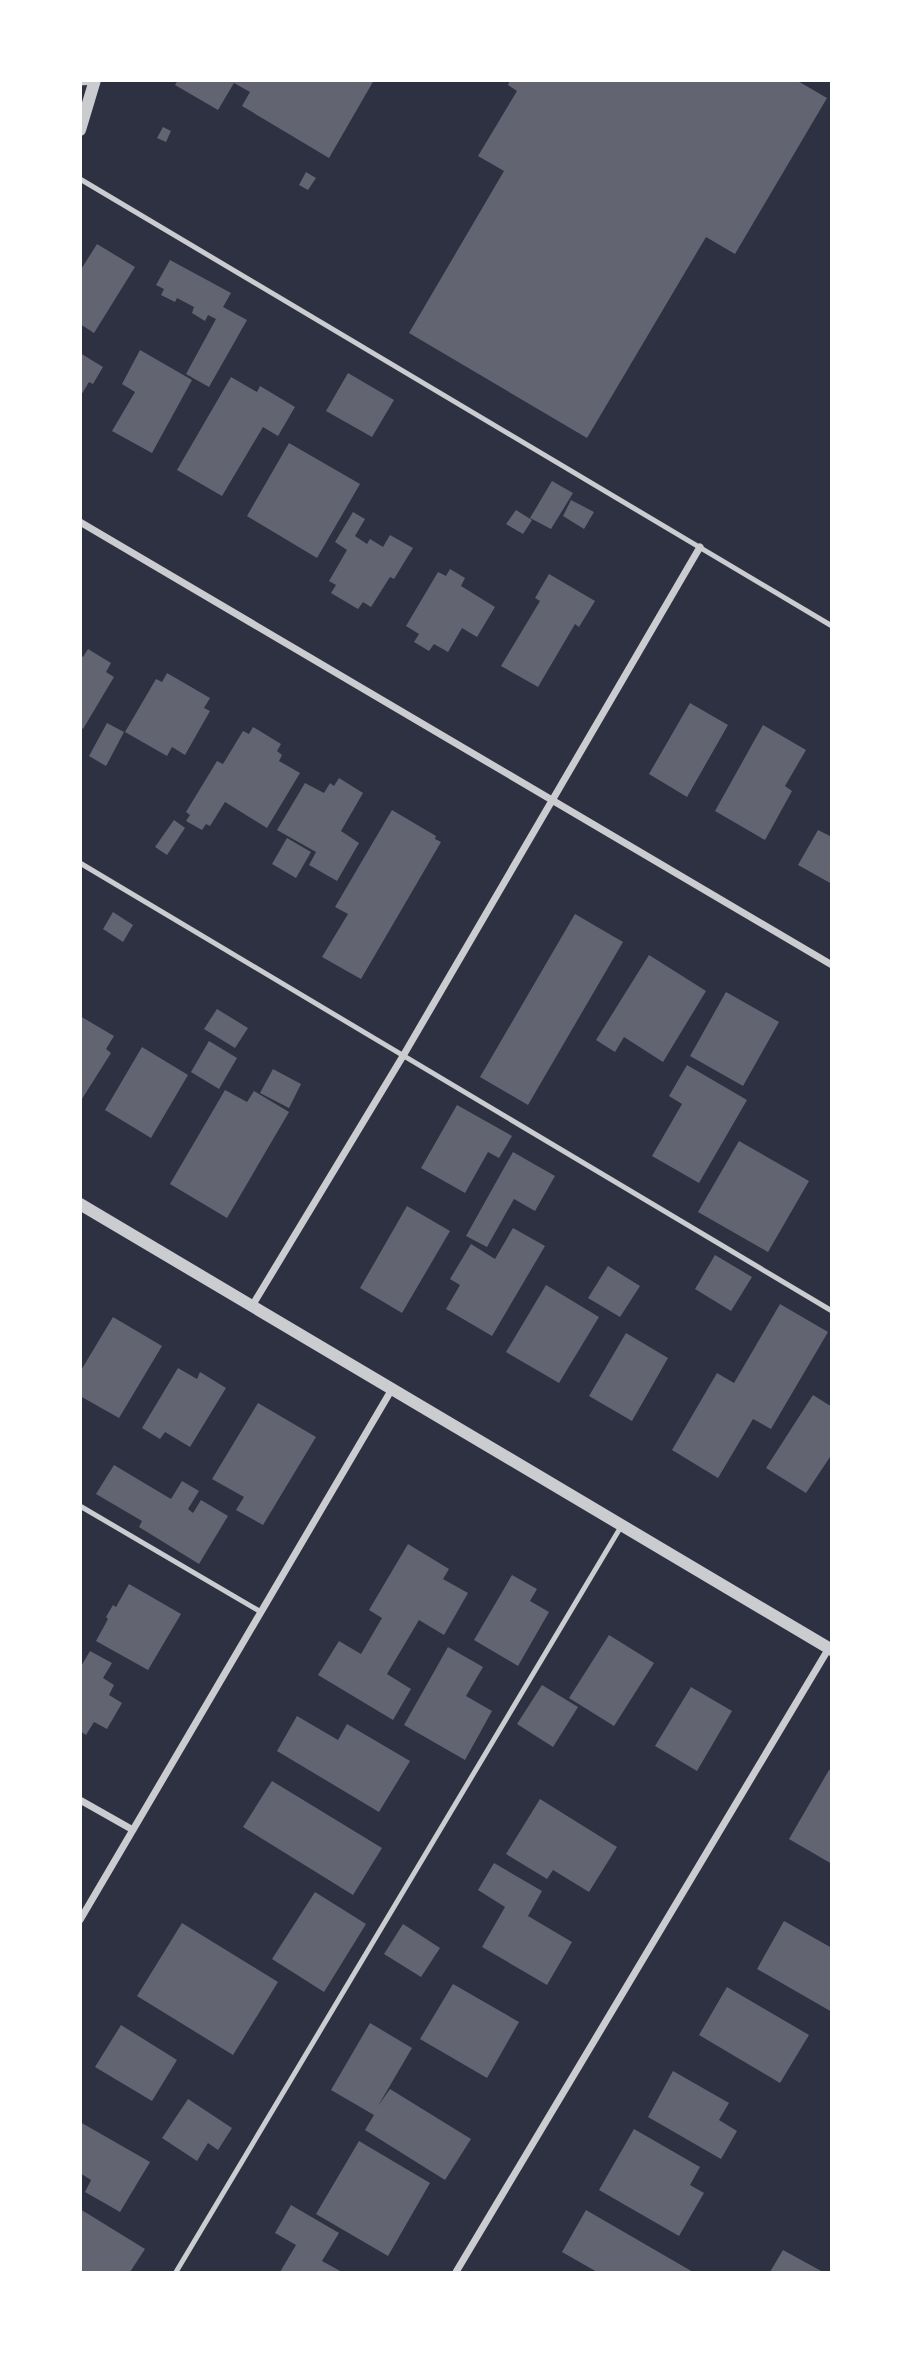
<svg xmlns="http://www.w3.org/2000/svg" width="912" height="2353" font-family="'Fira Sans Condensed',sans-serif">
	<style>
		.building { fill: #626471 }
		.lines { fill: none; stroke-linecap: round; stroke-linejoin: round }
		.service { stroke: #caccd0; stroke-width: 5 }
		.minor { stroke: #caccd0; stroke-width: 7 }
		.tertiary { stroke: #caccd0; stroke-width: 12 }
	</style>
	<rect width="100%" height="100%" fill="#2d3142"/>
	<!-- building -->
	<path class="building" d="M178 80H374L329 158 242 106 250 92 234 83 218 110 175 85Z
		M510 80H796L827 98 735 254 706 237 587 438 409 333 504 171 478 156 517 91 508 85Z
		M163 127 171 131 166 142 157 138Z
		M306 172 316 178 308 190 299 185Z
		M97 244 135 267 94 333 80 324V271Z
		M170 260 231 293 223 307 247 320 209 387 186 374 216 319 208 315 205 321 192 313 194 307 177 298 175 302 161 295 164 289 156 285Z
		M140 350 192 380 152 453 112 431 135 392 122 384Z
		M80 353 103 367 93 384 89 382 80 397Z
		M348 373 394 400 372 437 326 411Z
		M231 377 257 392 260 386 295 407 278 436 263 427 222 496 177 470Z
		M289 443 360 484 317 558 247 516Z
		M552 481 573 493 551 529 530 518Z
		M571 500 594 512 584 529 563 516Z
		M516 510 532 520 523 534 506 524Z
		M353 512 365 519 355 536 367 544 370 539 383 547 390 535 413 548 394 579 390 577 371 607 363 602 358 609 331 593 336 585 329 581 347 550 335 542Z
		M450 569 465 578 461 586 495 607 477 637 462 628 448 652 434 644 429 651 414 642 419 634 406 626 438 572 446 576Z
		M549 574 595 601 579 627 575 624 538 687 501 666 540 601 535 598Z
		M88 649 111 663 106 672 114 677 83 729 80 727V655L83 657Z
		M167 673 210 698 204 708 210 711 185 755 172 747 167 756 125 732 156 679 162 682Z
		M690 703 728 725 687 797 649 774Z
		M107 723 124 732 106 766 89 756Z
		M763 725 806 750 785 786 792 791 765 840 715 811Z
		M253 727 281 744 277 751 282 755 279 761 300 773 267 828 225 802 210 826 206 824 202 830 186 821 190 815 186 812 217 761 223 764 243 731 249 734Z
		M339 778 363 793 341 831 359 843 337 881 309 865 316 852 277 830 305 783 324 793 330 783 334 786Z
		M392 810 436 836 435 839 441 842 361 979 322 957 348 914 335 907Z
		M174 820 185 828 167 855 155 847Z
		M818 830 832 837V884L798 865Z
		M287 838 311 852 296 878 272 864Z
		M113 912 133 925 123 942 103 929Z
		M575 914 623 942 528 1105 480 1077Z
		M649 955 706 991 663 1062 624 1037 615 1052 596 1040Z
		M726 992 779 1022 743 1086 690 1056Z
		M217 1009 248 1028 235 1048 204 1029Z
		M80 1016 114 1036 106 1049 111 1053 80 1102Z
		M209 1041 237 1058 219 1089 191 1072Z
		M142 1047 188 1075 151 1138 105 1110Z
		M687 1065 747 1100 699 1183 652 1156 682 1104 669 1096Z
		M273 1069 301 1084 289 1108 260 1093Z
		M225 1090 247 1102 254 1091 289 1112 227 1218 170 1184Z
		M457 1105 512 1136 499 1158 488 1152 465 1193 421 1168Z
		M739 1141 809 1181 768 1252 698 1212Z
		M513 1152 555 1176 535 1211 514 1199 487 1247 466 1236Z
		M407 1206 450 1231 402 1313 360 1288Z
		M513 1228 545 1246 492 1336 446 1309 460 1285 450 1279 471 1244 495 1259Z
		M715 1255 752 1277 731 1311 695 1289Z
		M608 1266 640 1286 620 1317 588 1298Z
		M546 1285 599 1317 559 1383 506 1352Z
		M780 1304 828 1332 771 1429 753 1419 718 1478 672 1450 717 1373 734 1383Z
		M113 1317 162 1346 119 1418 80 1396V1372Z
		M626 1333 668 1358 632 1421 589 1396Z
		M178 1368 197 1379 200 1372 226 1388 190 1447 165 1432 160 1439 142 1428Z
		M813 1395 832 1407V1454L806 1493 766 1468Z
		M258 1403 316 1437 263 1525 236 1510 244 1497 212 1479Z
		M114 1465 171 1499 182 1481 199 1491 188 1509 193 1513 201 1500 228 1516 199 1564 139 1527 142 1521 96 1494Z
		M408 1544 449 1569 443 1579 468 1593 444 1635 419 1620 387 1674 411 1689 393 1720 318 1675 339 1641 361 1654 382 1618 369 1610Z
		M512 1575 537 1589 530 1601 549 1612 518 1666 474 1640Z
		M129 1584 181 1614 148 1670 96 1641 108 1619 106 1617 113 1605 116 1607Z
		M609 1635 654 1663 614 1726 569 1698Z
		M448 1647 483 1667 466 1696 492 1711 465 1760 404 1725Z
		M90 1651 112 1663 103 1678 114 1685 109 1695 122 1703 107 1729 94 1722 86 1735 80 1731V1668Z
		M542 1685 578 1707 553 1747 517 1724Z
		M691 1687 732 1711 697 1771 655 1746Z
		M297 1716 338 1740 347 1724 410 1761 379 1812 277 1751Z
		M829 1770 832 1771V1864L789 1839Z
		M272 1781 382 1848 353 1895 243 1827Z
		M540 1799 617 1847 589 1892 553 1870 547 1879 506 1854Z
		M494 1863 542 1891 528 1916 572 1942 547 1985 482 1947 505 1907 478 1890Z
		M315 1892 366 1924 324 1992 272 1959Z
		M784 1921 832 1948V2012L757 1969Z
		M182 1923 278 1982 233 2055 137 1996Z
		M403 1924 440 1948 421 1977 384 1954Z
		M453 1984 519 2022 487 2078 420 2039Z
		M727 1987 809 2035 780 2083 699 2035Z
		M370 2023 412 2048 378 2106 390 2089 471 2139 445 2180 365 2130 374 2115 331 2090Z
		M121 2025 177 2060 152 2101 95 2067Z
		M673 2071 729 2103 719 2120 737 2131 721 2159 648 2117Z
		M188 2099 232 2128 218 2150 208 2143 197 2161 162 2138Z
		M80 2122 150 2162 120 2212 85 2192 91 2180 80 2173Z
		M634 2129 700 2167 690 2185 704 2193 679 2236 599 2190Z
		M359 2141 430 2183 388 2256 316 2214Z
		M291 2205 339 2233 322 2261 342 2272H280L296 2245 275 2233Z
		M80 2209 145 2249 130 2272H80Z
		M586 2210 693 2272H597L562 2252Z
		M783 2250 823 2272H770Z"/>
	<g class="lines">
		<!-- service -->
		<path class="service" d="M80 179 832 626
			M80 863 832 1311
			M80 1506 261 1612
			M176 2272 622 1525"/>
		<!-- minor -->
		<path class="minor" d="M80 82 95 81
			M80 522 832 965
			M252 1306 403 1056 700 547
			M80 1800 133 1830
			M80 1920 392 1389
			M456 2272 829 1648"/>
		<!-- tertiary -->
		<path class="tertiary" d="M80 130 95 80
			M80 1204 832 1650"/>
	</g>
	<!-- border -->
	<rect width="912" height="2353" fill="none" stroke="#ffffff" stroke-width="164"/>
</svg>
